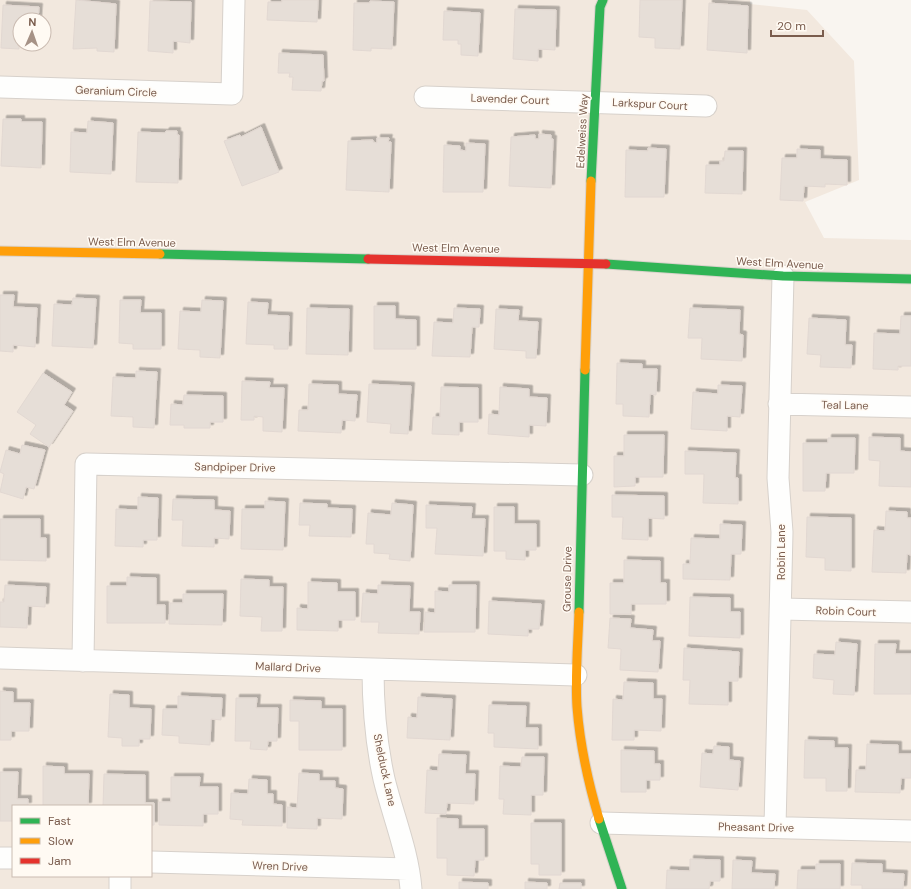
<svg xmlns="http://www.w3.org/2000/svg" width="911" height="889" font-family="'DM Sans',sans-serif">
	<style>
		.residential { fill: #f2e8de; fill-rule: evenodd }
		.building { fill: #e6ded7; stroke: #e2d8d2; filter: url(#shadow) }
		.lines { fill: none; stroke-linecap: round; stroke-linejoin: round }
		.street-casing { stroke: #d7d1cb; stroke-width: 23 }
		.fast-casing { stroke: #d9d2cb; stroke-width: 11 }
		.slow-casing { stroke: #d9d2cb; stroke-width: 11 }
		.jam-casing { stroke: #d9d2cb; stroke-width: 11 }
		.street { stroke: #fefefd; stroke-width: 21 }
		.fast { stroke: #30b455; stroke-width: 9 }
		.slow { stroke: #ff9f0a; stroke-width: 9 }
		.jam { stroke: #e5322d; stroke-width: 9 }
		.labels { text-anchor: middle; stroke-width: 3; stroke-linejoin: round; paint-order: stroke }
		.street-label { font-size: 11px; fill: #7a5c4d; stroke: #fffaf3 }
	</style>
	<defs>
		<filter id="shadow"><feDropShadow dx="3.5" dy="-3.5" stdDeviation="0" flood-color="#0004"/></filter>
	</defs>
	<rect width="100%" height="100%" fill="#f9f5f0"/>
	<!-- residential -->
	<path class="residential" d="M0 0H750V4L807 10 854 61 859 180 805 202 824 238 911 240V889H0ZM20 20H44V44H20ZM13 806H151V876H13Z"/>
	<!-- building -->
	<path class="building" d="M76 0 116 4 114 52 97 51V48L73 49Z
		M282 0H318L317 22 267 20 268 2H282Z
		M640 0H682L680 49 655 48V38L639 37Z
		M150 1 191 2 190 43 173 41V53L148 51Z
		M370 1 394 2 392 49 371 48V51L353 50 354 3H370Z
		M709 3 748 6 747 53 707 50Z
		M3 5 39 7 38 20H20L19 49 1 48Z
		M515 9 556 10 555 50 538 49V61L513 59Z
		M444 11 480 13 478 56 461 55V44H458V40H443Z
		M279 53 323 55 324 81H322L321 91 292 90 293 77H289L290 73H278Z
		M3 119H21V122H42L41 168 1 166Z
		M88 121 113 123 111 174 70 172 71 132 87 133Z
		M261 127 279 172 242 186 224 141 240 135 241 137Z
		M166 131H177V135H179L178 183 136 182 138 132 165 133Z
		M539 134 551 135V139H553L551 188 509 186 511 137 535 135V139H539Z
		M377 138H389L388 142H391L389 192 346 190 348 141 373 140V142L377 143Z
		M466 143 485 144 483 192H443L444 145 460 146V150L466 151Z
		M648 148 666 149 664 197H625L626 150 648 151Z
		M797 149 820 150V159L847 160V185L825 184V187L804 186 803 201 780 200 782 158H797Z
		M725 151H743L742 194 705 193 706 165H720V161H724Z
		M0 295H14L13 307 37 308 35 347 13 345V352L0 351Z
		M73 298 96 299 93 348 52 346 54 304 72 305Z
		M120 300H141L140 313H161V349H133V344L119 343Z
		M202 300 223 301 220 358 200 357V350L178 349 180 311 201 312Z
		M248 302 268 303 267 315 289 316 288 349H274V345L246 344Z
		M374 306H395V319L416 320V349H374Z
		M307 308 349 309 348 355 306 354Z
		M454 308 480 309 479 327H472L470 357 432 356 434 322 453 323Z
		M690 308 740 310 739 334 743 335 742 361 701 359 702 338H688Z
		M496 309 519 310 518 321 538 322 536 358H526V351L494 349Z
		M901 316H911V366H898V370L873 369 874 333 900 334Z
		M809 318 846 320 845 345H852L851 368 820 367 821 355 807 354Z
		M617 363 642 364V369H657L656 395 650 394 649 417 623 416V404H616Z
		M136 371 157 372 154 428 133 427V417L111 416 113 377 136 378Z
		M43 373 72 392 64 405 73 411 49 447 30 434 36 425 17 412Z
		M242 381 270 382 269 388H284L282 432 263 431V417L254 416V420H241Z
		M309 384 338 385V394L357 395 355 421 342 420 341 433 298 431 299 410H308Z
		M369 384 411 386 408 434 390 433 391 424 367 422Z
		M718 385 742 386 740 417 727 416V431L691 429 693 392 718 394Z
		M441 387 478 388V422H459V435L432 434 433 417H440Z
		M500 387 529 389V397L547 398 546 426 529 425V437L488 434 489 414 499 415Z
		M184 395 223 396V422H210V428H184V425H170L171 404 183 405Z
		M624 435H664L663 477H635V486L614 487V456H624Z
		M869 437 900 438V451L911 452V487L879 486 880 461 869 460Z
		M828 438H855L854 473H826L825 491H803V443H828Z
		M22 445 45 450 34 489 26 487 23 499 0 492 4 474 0 472 6 450 20 454Z
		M685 451 736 453 735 478H738V504L703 503 704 474H685Z
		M612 495 664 496V519L648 518V540L622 539 623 517H612Z
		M138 497 158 498 157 540H143V547L115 546 116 509 138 510Z
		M173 499 214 500V510L230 511 229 539 214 538V547L182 546 183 520H172Z
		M265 501 285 502 283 550 241 549 242 509H265Z
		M300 503 327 504V508L352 509 351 537 309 536 310 525H299Z
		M392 503 413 505 410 561 389 559 390 554 374 553V544H366L368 513 391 515Z
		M426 505 472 507 471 519H485L483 556 435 554 437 528H426Z
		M494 507H514V524H536V550H525V560L506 559V551H494Z
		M886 511 907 512V518H911V555L907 554 906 573 872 572 874 530 885 531Z
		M807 517 851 518V571L825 570V558L806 557Z
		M0 519H40V538H46V561L0 560Z
		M720 524 742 525 741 554H731L730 580 683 579V564H690L691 538 720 539Z
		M624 560 660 561V583H666V604H631V614H610V583H624Z
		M127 577 156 578V605H165V623H107V586H127Z
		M241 579 269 580V587H283L282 631H261L262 617 240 616Z
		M308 582 337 583V592H355V620H338V631L297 630V608L308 609Z
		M5 585 46 587 45 607 28 606 27 628 0 627V602H4Z
		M378 585 410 586 409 612H420L419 634 378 633 379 622H361L363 593 378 594Z
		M449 585H476L475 632H424L425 612 435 613V591L449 592Z
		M183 594H223L222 625 169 624 170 603H183Z
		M690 597 730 598V612H740V638L689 636Z
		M489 601 541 604 539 629H528V636L488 634Z
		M610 618 631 619 630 628 653 630 652 641H660L658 672 620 670 621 649 608 648Z
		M836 642 857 644 854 695 833 694 834 680 813 678 814 654 835 655Z
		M875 644H896L895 654H911V694H874Z
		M684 648 739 652 738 681H728V705L689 704 690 680H683Z
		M624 682 653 683V699H662L661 731 634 730V740H612L613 699 623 700Z
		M0 691 13 692V703H30L29 731H11V740H0Z
		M110 694 129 695V708L151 709 150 739H139V746H122V738L108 737Z
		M178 696 222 698 221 720 211 719 210 745 179 743V736L162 735 163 709H178Z
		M418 697 452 699 450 740 407 738 408 717 417 718Z
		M236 698H257L256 708H278L277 741H268L267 750 250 749 251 741H235Z
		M290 700 321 701V709H342V750H299V721H290Z
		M489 705 526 706 525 728H538V749L494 747V733H488Z
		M805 740 834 741V748H848L847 791H826V778H804Z
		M867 744 898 745V754H911V778H901L900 793 855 792 856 770H866Z
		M714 746 729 747V760L740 761 738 790 700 787 702 753 713 754Z
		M621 750 654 751V764H660V780H646V792H621Z
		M439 754 466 755 465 774H475L474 804 447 803 446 814 425 813 427 770 438 771Z
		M522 757H544L543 795H531V815L503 814 504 799H499L500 766 521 767Z
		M43 766 64 767V774H89L88 806H43Z
		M0 772H18L17 799H28V806H13V821H0Z
		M299 773 319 774V781H335V788L343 789 342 819 317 818V829L287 828V807L297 808Z
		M104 774 145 775V803H154V825H151V806H103Z
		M171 777H200L199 787H218V814H203V826L159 825V802H171Z
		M249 779 267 780V794H273V804L282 805V826L242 825 243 820 230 819 231 793 248 794Z
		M437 818 458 819V829H484V860H475L474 876 447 875V858H437Z
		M531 823H561V875H539V864H531Z
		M690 859 720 860V881H710L709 889H666L667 870 690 871Z
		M733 860 752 861 751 873 775 874 774 889H732Z
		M852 863 882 864V873L904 874 903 889H862V885H851Z
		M816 864H840V889H797L798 870H816Z
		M459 882 488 883V889H459Z
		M525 882 547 883V889H525Z
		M560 883H581V889H559Z"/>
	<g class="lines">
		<!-- street casing -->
		<g class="street-casing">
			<path id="street" d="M0 87 232 94 234 0
				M425 97 706 106
				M779 404 911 407
				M781 609 911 612
				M0 658 576 675
				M83 661 86 464 582 475
				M373 669C373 706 376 743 384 779 393 816 408 851 411 889
				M601 823 911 831
				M775 827 782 532 778 478 783 276
				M0 858H13
				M151 862 408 869
				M120 889V876"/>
		</g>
		<!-- fast casing -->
		<g class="fast-casing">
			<path id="fast" d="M591 181 600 7 603 0
				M160 254 368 259
				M606 264 783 276 911 279
				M579 612 585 370
				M599 819 622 889"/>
		</g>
		<!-- slow casing -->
		<g class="slow-casing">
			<path id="slow" d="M0 251 160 254
				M585 370 591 181
				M579 612C578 643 575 676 577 707 580 745 588 782 599 819"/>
		</g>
		<!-- jam casing -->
		<g class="jam-casing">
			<path id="jam" d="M368 259 606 264"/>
		</g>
		<!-- street -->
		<use href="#street" class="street"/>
		<!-- fast -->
		<use href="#fast" class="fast"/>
		<!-- slow -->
		<use href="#slow" class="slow"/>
		<!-- jam -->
		<use href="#jam" class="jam"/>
	</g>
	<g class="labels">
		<!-- street labels -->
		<g class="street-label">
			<text transform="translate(116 91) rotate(2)" y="4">Geranium Circle</text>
			<text transform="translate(510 99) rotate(2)" y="4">Lavender Court</text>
			<text transform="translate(650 104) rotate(3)" y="4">Larkspur Court</text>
			<text transform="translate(582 131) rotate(-87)" y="4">Edelweiss Way</text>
			<text transform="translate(132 242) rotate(1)" y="4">West Elm Avenue</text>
			<text transform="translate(456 248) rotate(1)" y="4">West Elm Avenue</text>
			<text transform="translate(780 263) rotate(3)" y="4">West Elm Avenue</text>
			<text transform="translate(845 405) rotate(1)" y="4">Teal Lane</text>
			<text transform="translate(235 467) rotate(1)" y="4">Sandpiper Drive</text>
			<text transform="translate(781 552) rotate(-90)" y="4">Robin Lane</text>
			<text transform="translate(567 579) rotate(-89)" y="4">Grouse Drive</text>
			<text transform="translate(846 611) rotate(2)" y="4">Robin Court</text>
			<text transform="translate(288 667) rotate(2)" y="4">Mallard Drive</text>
			<text transform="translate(385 770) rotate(78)" y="4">Shelduck Lane</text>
			<text transform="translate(756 827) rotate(1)" y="4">Pheasant Drive</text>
			<text transform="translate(280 866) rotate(2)" y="4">Wren Drive</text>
		</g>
	</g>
	<!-- legend -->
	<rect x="12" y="805" width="140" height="72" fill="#fffaf3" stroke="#cabbb1"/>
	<rect x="20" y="818" width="20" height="6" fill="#30b455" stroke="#cabbb1"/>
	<text x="48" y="825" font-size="12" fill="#7a5c4d">Fast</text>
	<rect x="20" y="838" width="20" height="6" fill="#ff9f0a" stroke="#cabbb1"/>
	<text x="48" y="845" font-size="12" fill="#7a5c4d">Slow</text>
	<rect x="20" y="858" width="20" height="6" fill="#e5322d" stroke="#cabbb1"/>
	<text x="48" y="865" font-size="12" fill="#7a5c4d">Jam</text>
	<!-- north arrow -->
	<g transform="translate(32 32) rotate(2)"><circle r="19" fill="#fffaf3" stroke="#cabbb1"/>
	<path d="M0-3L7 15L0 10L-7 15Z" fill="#a69286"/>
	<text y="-6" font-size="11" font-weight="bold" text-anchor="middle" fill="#7a5c4d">N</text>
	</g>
	<!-- scale -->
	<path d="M771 30v6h52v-6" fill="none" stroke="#7a5c4d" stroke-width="2"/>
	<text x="777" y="30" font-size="12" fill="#7a5c4d" stroke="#fffaf3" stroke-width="3" paint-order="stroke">20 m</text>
</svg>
